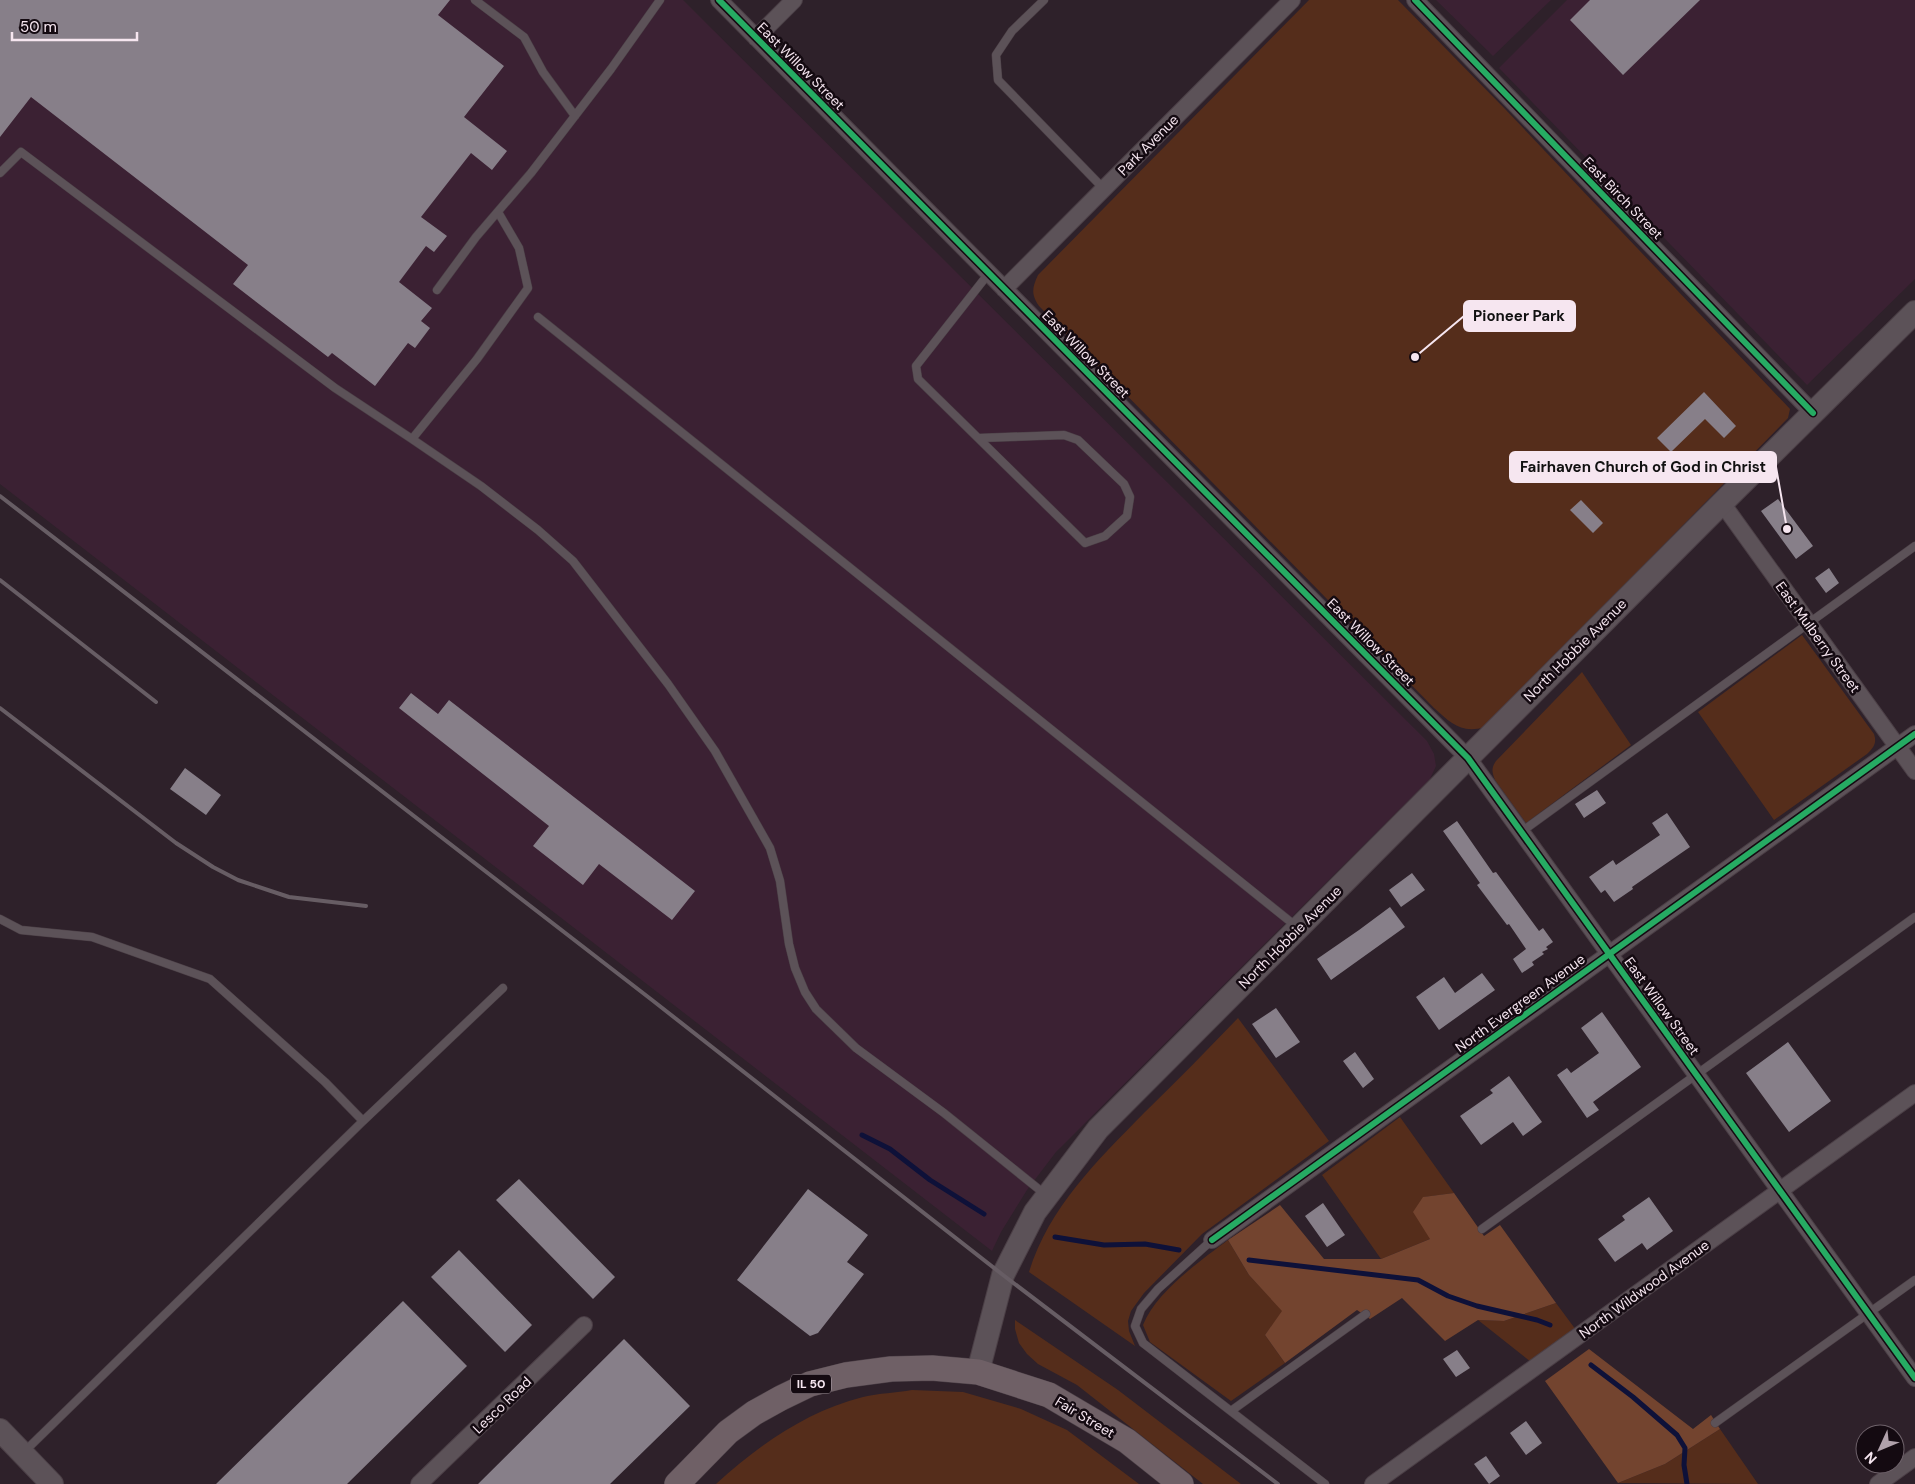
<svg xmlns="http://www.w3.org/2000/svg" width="1915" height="1484" font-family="'DM Sans',sans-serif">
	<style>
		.built { fill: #3b2133 }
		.green { fill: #552d1b }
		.forest { fill: #73442f }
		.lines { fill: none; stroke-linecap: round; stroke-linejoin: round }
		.stream { stroke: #0e1139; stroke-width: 5 }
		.building { fill: #877f89 }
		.lane-casing { stroke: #4b3f46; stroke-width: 9 }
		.street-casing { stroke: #4b3f46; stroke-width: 18 }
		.secondary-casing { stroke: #4b3f46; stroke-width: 24 }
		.primary-casing { stroke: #4b3f46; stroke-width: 26 }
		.lane { stroke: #5c5258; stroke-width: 8 }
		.street { stroke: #5c5258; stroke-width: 16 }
		.secondary { stroke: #5c5258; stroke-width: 22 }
		.primary { stroke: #6f6066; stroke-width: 25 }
		.rail { stroke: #675d64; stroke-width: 4 }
		.cycleway-casing { stroke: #140a11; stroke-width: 9 }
		.cycleway { stroke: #26ab63; stroke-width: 6 }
		.labels { text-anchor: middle; stroke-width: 5; stroke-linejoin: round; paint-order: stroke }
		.shield { fill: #140a11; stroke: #b2a4ad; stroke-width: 1 }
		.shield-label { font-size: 12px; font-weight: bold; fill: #f6e6f0 }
		.street-label { font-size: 14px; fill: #f6e6f0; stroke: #140a11 }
		.leader { fill: none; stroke: #f6e6f0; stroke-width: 2 }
		.callout-dot { fill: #f6e6f0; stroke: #140a11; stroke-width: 2 }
		.callout { fill: #f6e6f0; stroke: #f6e6f0; stroke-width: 2 }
		.callout-label { font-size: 15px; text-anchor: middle; font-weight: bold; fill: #111 }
	</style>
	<rect width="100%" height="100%" fill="#2e212a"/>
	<!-- built -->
	<path class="built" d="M0 0H683L1427 741 1434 754 1436 766 1430 779 1056 1152 1027 1190 1001 1232 992 1251 0 484Z
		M1436 0H1551L1493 56Z
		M1567 0H1915V279L1807 385 1499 68Z"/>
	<!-- green -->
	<path class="green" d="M1309 0H1398L1506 110 1790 409 1788 418 1485 727C1461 734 1451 723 1434 708L1039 306C1031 294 1032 288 1038 275Z
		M1802 635 1874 734C1877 743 1874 747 1867 754L1774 820 1698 712Z
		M1582 672 1631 745 1526 823 1495 780C1492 772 1491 768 1496 761Z
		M1238 1018 1329 1141 1202 1234 1144 1293 1131 1311 1128 1321 1129 1331 1135 1346 1029 1272C1049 1207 1098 1160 1144 1113 1176 1082 1207 1050 1238 1018Z
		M1400 1117 1454 1193 1424 1197 1430 1239 1381 1259 1322 1175Z
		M1228 1240 1249 1275 1283 1311 1265 1335 1285 1363 1231 1401 1150 1342 1143 1325C1156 1292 1200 1261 1228 1240Z
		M1556 1303 1576 1330 1531 1362 1478 1320 1504 1321Z
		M1015 1320 1118 1390 1241 1484H1203L1077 1385 1038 1364 1027 1354 1019 1343 1015 1329Z
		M912 1390 963 1392 1021 1409 1067 1430 1139 1484H716C759 1445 805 1412 863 1397 879 1393 896 1393 912 1390Z
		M1720 1429 1758 1484 1618 1483 1665 1464Z"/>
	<!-- forest -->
	<path class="forest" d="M1454 1193 1484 1236 1500 1225 1556 1303 1504 1321 1478 1320 1445 1341 1402 1298 1370 1319 1357 1310 1285 1363 1265 1335 1282 1311 1249 1275 1228 1240 1280 1205 1324 1259H1381L1430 1239 1413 1212 1423 1197Z
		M1589 1349 1693 1429 1711 1415 1720 1429 1665 1464 1618 1483 1545 1381Z"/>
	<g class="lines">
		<!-- stream -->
		<path class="stream" d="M862 1135 890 1149 930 1180 984 1214
			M1055 1237 1104 1245 1145 1244 1179 1250
			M1249 1260 1418 1280 1448 1296 1477 1306 1537 1320 1550 1325
			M1591 1365 1633 1397 1677 1435 1685 1448 1684 1465 1687 1484"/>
	</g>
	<!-- building -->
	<path class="building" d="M0 0H450L438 15 504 66 464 117 507 151 492 170 471 153 421 217 447 236 434 252 426 246 399 282 432 308 421 321 430 328 415 348 408 343 375 386 332 353 328 357 233 284 248 265 31 97 0 137Z
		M1590 0H1700L1623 75 1570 20Z
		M1704 392 1736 426 1724 438 1705 419 1671 452 1657 438Z
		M1778 499 1813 546 1796 559 1761 511Z
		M1581 500 1603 523 1593 533 1570 510Z
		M1829 568 1839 583 1826 593 1815 578Z
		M411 693 438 714 449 700 695 891 672 920 599 864 583 885 533 846 549 826 399 708Z
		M185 768 221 795 206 815 170 789Z
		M1597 790 1606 803 1584 818 1575 804Z
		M1667 813 1690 847 1632 887 1633 889 1614 902 1605 890 1601 893 1589 877 1613 860 1616 865 1660 835 1652 823Z
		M1457 821 1493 873 1496 872 1539 931 1543 928 1553 942 1546 947 1548 949 1542 952 1544 954 1532 962 1534 965 1522 973 1513 959 1526 949 1509 924 1507 925 1477 885 1480 883 1443 831Z
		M1412 873 1425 890 1401 907 1389 890Z
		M1390 907 1405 927 1331 980 1317 959 1359 930Z
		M1482 973 1495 990 1439 1030 1416 997 1444 977 1455 993Z
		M1276 1008 1300 1042 1276 1058 1252 1024Z
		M1602 1012 1641 1067 1593 1102 1599 1110 1587 1118 1557 1075 1567 1068 1571 1073 1599 1053 1581 1028Z
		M1788 1042 1831 1101 1789 1132 1746 1073Z
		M1355 1052 1374 1079 1363 1088 1343 1061Z
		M1509 1076 1542 1122 1523 1136 1513 1122 1481 1145 1460 1116 1493 1093 1490 1090Z
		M519 1179 615 1277 593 1299 496 1200Z
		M808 1189 868 1235 847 1262 864 1274 818 1333 810 1336 737 1280Z
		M1649 1197 1673 1231 1647 1250 1642 1243 1615 1262 1598 1239 1625 1220 1622 1216Z
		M1323 1203 1345 1235 1327 1247 1305 1216Z
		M459 1250 532 1325 505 1352 431 1277Z
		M403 1301 467 1366 347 1484H216Z
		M624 1339 690 1406 610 1484H478Z
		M1457 1350 1470 1368 1456 1377 1443 1359Z
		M1526 1421 1542 1443 1526 1455 1510 1433Z
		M1486 1456 1500 1476 1489 1484 1474 1464Z"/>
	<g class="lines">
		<!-- lane casing -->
		<g class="lane-casing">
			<path id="lane" d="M475 0 524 37 543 72 575 116
				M1044 0 1012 31 996 55 998 80 1104 189
				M0 173 21 152 335 388 412 439
				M498 212 519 248 528 288 477 359 412 439 481 486 538 530 573 561 668 684 715 751 770 848 780 881 789 944 795 968 805 992 816 1009 856 1048 944 1113 1046 1195
				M437 290 476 237 531 173 611 69 660 0
				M538 317 1297 927
				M979 438 1064 435 1078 440 1124 484 1130 497 1127 516 1105 536 1085 543 918 379 916 366 989 273
				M1521 832 1915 546
				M0 919 21 930 92 937 210 979 325 1082 363 1121 24 1452
				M363 1121 503 988
				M1482 1229 1915 917
				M1212 1240 1158 1289 1141 1309 1135 1326 1143 1343 1325 1484
				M1231 1411 1366 1314
				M1715 1423 1915 1280"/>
		</g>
		<!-- street casing -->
		<g class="street-casing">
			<path id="street" d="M719 0 1468 758 1915 1378
				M1415 0 1813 413
				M756 38 794 0
				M1004 289 1292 0
				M1722 503 1915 771
				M1212 1240 1915 734
				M419 1484 584 1325
				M1373 1484 1915 1093
				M1878 1484 1915 1457"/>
		</g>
		<!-- secondary casing -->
		<g class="secondary-casing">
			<path id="secondary" d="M978 1372 1003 1275 1035 1212 1098 1129 1722 503 1915 312
				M0 1430 52 1484"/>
		</g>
		<!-- primary casing -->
		<g class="primary-casing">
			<path id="primary" d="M677 1484 728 1432 754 1413 781 1398 810 1384 846 1375 891 1369 932 1368 978 1372 1049 1395 1127 1441 1181 1484"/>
		</g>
		<!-- lane -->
		<use href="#lane" class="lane"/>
		<!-- street -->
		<use href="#street" class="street"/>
		<!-- secondary -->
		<use href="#secondary" class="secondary"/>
		<!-- primary -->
		<use href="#primary" class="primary"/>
		<!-- rail -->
		<path class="rail" d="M0 496 652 1000 1003 1275 1278 1484
			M0 580 156 702
			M0 708 176 843 213 867 238 880 289 897 366 906"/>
		<!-- cycleway casing -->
		<g class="cycleway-casing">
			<path id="cycleway" d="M719 0 1468 758 1915 1378
				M1415 0 1813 413
				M1212 1240 1915 734"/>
		</g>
		<!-- cycleway -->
		<use href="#cycleway" class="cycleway"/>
	</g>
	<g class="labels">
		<!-- shield labels -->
		<rect class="shield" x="791" y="1374.5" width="40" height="19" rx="4"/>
		<g class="shield-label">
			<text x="811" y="1388">IL 50</text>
		</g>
		<!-- street labels -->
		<g class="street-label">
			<text transform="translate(801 66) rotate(45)" y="5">East Willow Street</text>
			<text transform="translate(1148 145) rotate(-45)" y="5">Park Avenue</text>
			<text transform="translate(1623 198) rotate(46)" y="5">East Birch Street</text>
			<text transform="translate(1086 354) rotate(45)" y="5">East Willow Street</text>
			<text transform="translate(1818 637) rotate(54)" y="5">East Mulberry Street</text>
			<text transform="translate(1371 642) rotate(45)" y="5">East Willow Street</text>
			<text transform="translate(1575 650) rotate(-45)" y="5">North Hobbie Avenue</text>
			<text transform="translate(1290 937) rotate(-45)" y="5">North Hobbie Avenue</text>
			<text transform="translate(1520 1003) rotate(-36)" y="5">North Evergreen Avenue</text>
			<text transform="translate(1662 1006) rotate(54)" y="5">East Willow Street</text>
			<text transform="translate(1644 1289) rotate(-36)" y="5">North Wildwood Avenue</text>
			<text transform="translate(502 1405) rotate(-44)" y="5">Lesco Road</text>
			<text transform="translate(1085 1417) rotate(31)" y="5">Fair Street</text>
		</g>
	</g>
	<!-- callouts -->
	<path class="leader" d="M1415 357L1464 316M1787 529L1776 467"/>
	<g class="callout-dot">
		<circle cx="1415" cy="357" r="5"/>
		<circle cx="1787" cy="529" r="5"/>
	</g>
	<g class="callout">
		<rect x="1464" y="301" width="111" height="30" rx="5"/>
		<rect x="1510" y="452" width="266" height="30" rx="5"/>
	</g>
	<g class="callout-label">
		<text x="1519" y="321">Pioneer Park</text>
		<text x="1643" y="472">Fairhaven Church of God in Christ</text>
	</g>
	<!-- north arrow -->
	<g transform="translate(1880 1449) rotate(226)"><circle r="24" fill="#140a11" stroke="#6e626a"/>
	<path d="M0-4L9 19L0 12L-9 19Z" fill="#b0a1ab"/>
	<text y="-8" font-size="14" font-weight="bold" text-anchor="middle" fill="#f6e6f0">N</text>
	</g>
	<!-- scale -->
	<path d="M12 32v8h125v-8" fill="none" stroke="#f6e6f0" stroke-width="2.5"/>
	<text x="20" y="32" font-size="15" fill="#f6e6f0" stroke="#140a11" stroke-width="4" paint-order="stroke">50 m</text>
</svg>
